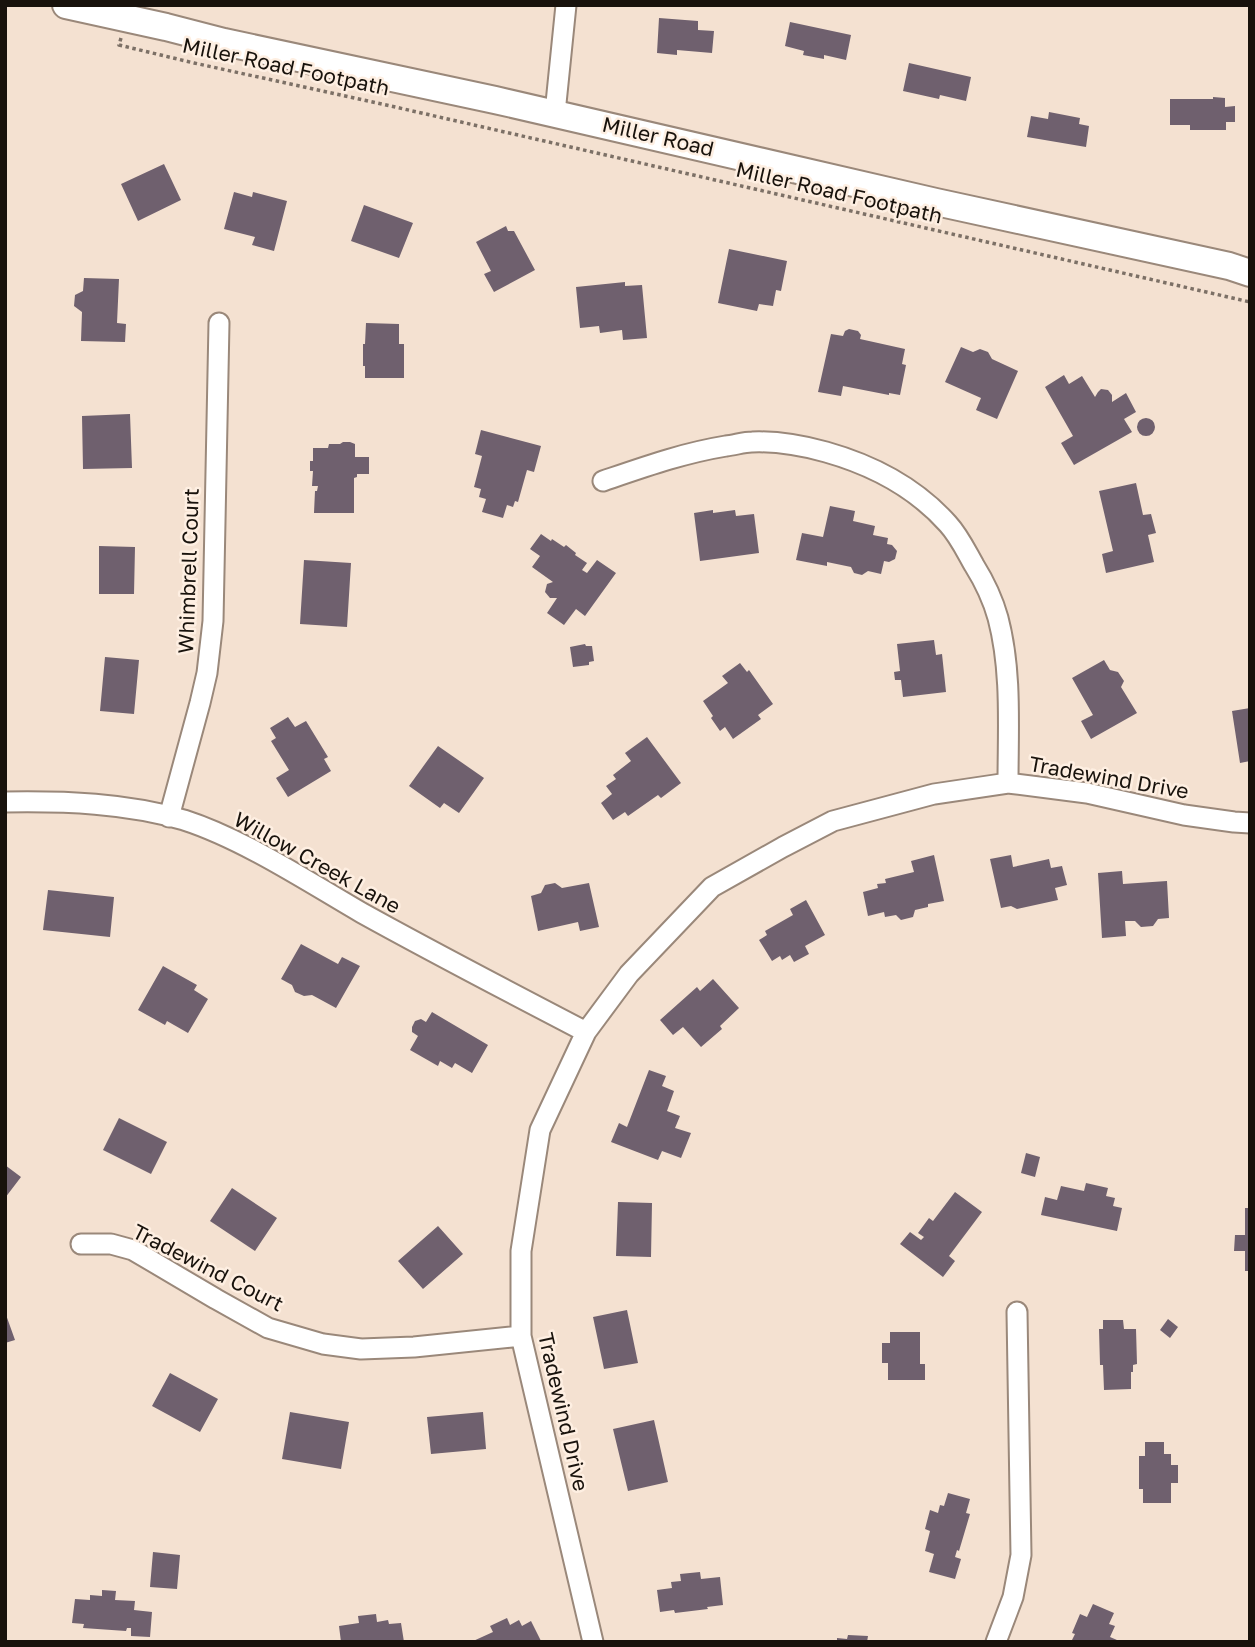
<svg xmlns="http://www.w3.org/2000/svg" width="1255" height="1647" font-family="'Golos Text',sans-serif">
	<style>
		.building { fill: #6f606e }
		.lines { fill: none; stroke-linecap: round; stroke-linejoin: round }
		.street-casing { stroke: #9a887a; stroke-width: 23 }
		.secondary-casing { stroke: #9a887a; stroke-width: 30 }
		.path { stroke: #7c7066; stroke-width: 3.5; stroke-dasharray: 3.5 3.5; stroke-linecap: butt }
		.street { stroke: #fff; stroke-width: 19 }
		.secondary { stroke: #fff; stroke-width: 26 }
		.labels { text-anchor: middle; stroke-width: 5; stroke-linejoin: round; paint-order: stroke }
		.street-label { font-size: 21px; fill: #18120c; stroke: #feefe2 }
	</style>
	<rect width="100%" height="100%" fill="#f4e1d1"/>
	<!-- building -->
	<path class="building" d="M659 18 698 21V30L714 31 712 53 677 50V55L657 53Z
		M790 22 851 35 846 60 824 55V59L803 55 804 51 785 46Z
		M909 63 971 77 966 101 940 95 939 99 903 91Z
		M1213 97 1225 98V107L1235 106V122H1226V130H1190V125H1170V99H1213Z
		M1049 112 1080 118 1079 124 1089 126 1086 147 1027 137 1031 116 1048 119Z
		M164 164 181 200 138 221 121 184Z
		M234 192 252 197 253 192 287 201 274 251 252 245 255 237 224 229Z
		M364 205 413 223 399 258 351 241Z
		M506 226 508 231H514L535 270 494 292 484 274 491 271 476 242Z
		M729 249 787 261 781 291 776 290 773 306 759 304 757 311 718 303Z
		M84 278 119 279 117 323 126 324 125 342 81 341 82 312 74 306 75 295 83 291Z
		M625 282V286L642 285 647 338 623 340 622 330 600 333 599 326 580 328 576 287Z
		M366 323 399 324V344H404V378H365V366H363V344H365Z
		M849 329 858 331 861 335 860 339 905 349 902 364 906 365 900 395 889 393V395L843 386 841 396 818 392 831 334 843 336 845 331Z
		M961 347 973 352 980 349 988 352 992 359 1018 371 997 419 976 410 981 398 945 382Z
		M1064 375 1069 384 1082 376 1095 397 1098 392 1101 389 1108 390 1112 395V402L1126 393 1136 412 1124 419 1132 432 1074 465 1061 443 1073 436 1045 387Z
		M130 414 132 468 83 469 82 416Z
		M1137 427a9 9 0 1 1 18 0a9 9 0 1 1-18 0Z
		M481 430 541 446 534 472 527 470 518 502 515 501 513 507 507 505 503 518 482 512 486 499 479 497 481 489 474 487 482 456 475 454Z
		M343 442H350L355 444V457H369V474H357V477L354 478V513H314L315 491H317L318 486H312L313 471H310V461H313V448H328L329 444H340Z
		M1136 483 1143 515 1151 514 1156 533 1148 535 1154 562 1106 573 1102 554 1113 551 1099 491Z
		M830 506 855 511 853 521 875 526 873 535 888 538 887 544 892 545 897 551 895 559 889 562 884 561 881 574 868 571 862 575 854 573 851 567 827 562V566L796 560 802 533 823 537Z
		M713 510V513L735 510 736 516 754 514 759 553 700 561 694 513Z
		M541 534 551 541 552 539 564 547 566 545 576 553 575 555 587 563 582 570 587 573 597 560 616 573 585 616 576 609 564 625 547 613 557 598H550L545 592 547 584 553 582 532 567 540 556 530 549Z
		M99 546 135 547 134 594H99Z
		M304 560 351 563 347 627 300 624Z
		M934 640 936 655 942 654 946 692 903 697 901 680H895L894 672 900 671 897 644Z
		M585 644 586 646H592L594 661 589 662V665L573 667 570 647Z
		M105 657 139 660 134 714 100 711Z
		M1104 660 1110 670 1118 672 1124 681 1121 687 1137 713 1091 739 1081 721 1093 715 1072 678Z
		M740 663 747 672 749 670 773 704 758 715 761 719 733 739 725 727 720 731 711 718 713 716 703 701 728 683 722 676Z
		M1250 708V761L1240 763 1232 711Z
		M288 717 295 727 306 721 328 757 324 759 331 771 288 797 276 778 289 770 271 741 276 738 270 728Z
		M647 737 681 783 661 798 658 795 628 816 625 812 613 820 601 803 612 794 606 786 616 779 613 775 631 761 625 753Z
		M438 746 484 778 459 813 444 803 440 808 409 786Z
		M934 855 944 901 928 904V907L915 910 913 917 901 920 896 915 885 917 884 912 868 916 863 892 878 888 877 884 886 883 885 879 914 872 911 861Z
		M1011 855 1013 867 1049 859 1051 868 1062 866 1067 885 1055 888 1058 900 1017 909 1011 906 1001 908 990 859Z
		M1122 871 1123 884 1167 881 1169 918 1158 919 1153 926 1141 927 1135 921H1125L1126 936 1102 938 1098 873Z
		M555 883 562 888 589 883 599 927 580 931 578 922 538 931 531 896 541 893 545 885Z
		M48 890 114 897 110 937 43 930Z
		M806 900 825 935 805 946 809 954 794 962 790 955 782 960 780 956 772 961 759 940 767 935 765 931 793 915 790 909Z
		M301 944 338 964 342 957 360 966 336 1008 312 995 304 996 295 992 292 985 281 979Z
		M163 966 197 985 194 990 208 999 188 1033 167 1021 165 1025 138 1010Z
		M713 979 739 1008 720 1026 722 1029 701 1047 683 1027 673 1035 660 1020 697 987 700 991Z
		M432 1012 488 1045 472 1073 455 1063 452 1068 440 1061 438 1066 410 1050 418 1036 412 1032V1027L415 1021 421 1019 426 1022Z
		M649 1070 666 1076 662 1086 674 1091 667 1111 680 1116 675 1128 691 1133 681 1158 662 1151 658 1160 611 1142 619 1123 627 1127Z
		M119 1118 167 1142 151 1174 103 1150Z
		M1026 1153 1040 1157 1035 1177 1021 1173Z
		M5 1165 21 1177 5 1198Z
		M1086 1183 1108 1188 1106 1196 1115 1198 1113 1206 1122 1208 1117 1231 1041 1215 1045 1197 1057 1200 1061 1186 1084 1191Z
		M232 1188 277 1218 255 1251 210 1221Z
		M955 1192 982 1212 949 1256 955 1261 943 1277 900 1244 910 1232 921 1240 924 1237 918 1233 929 1218 933 1221Z
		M618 1202 652 1203 651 1257 616 1256Z
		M1245 1208H1250V1271H1245V1251H1234L1235 1235H1245Z
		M438 1226 463 1254 423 1289 398 1261Z
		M627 1310 638 1363 604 1369 593 1317Z
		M5 1312 15 1340 5 1343Z
		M1168 1319 1178 1327 1170 1338 1160 1330Z
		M1103 1320H1123L1124 1329H1136L1137 1364 1133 1365V1372H1131V1389L1104 1390 1103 1365H1100L1099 1329H1103Z
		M890 1332H920V1364H925V1380H888V1363H882V1343H890Z
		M170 1373 218 1399 200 1432 152 1406Z
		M290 1412 349 1422 341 1469 282 1459Z
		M483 1412 486 1449 431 1454 427 1417Z
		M654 1420 668 1482 628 1491 613 1429Z
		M1145 1442H1164V1454H1171V1465H1178V1483H1171V1503H1143V1489H1139V1456H1145Z
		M948 1493 970 1499 966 1513 970 1514 959 1551 957 1550 955 1557 961 1559 955 1579 929 1572 934 1554 925 1551 930 1531 925 1529 930 1510 938 1513 940 1505 944 1506Z
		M153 1552 180 1555 177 1589 150 1587Z
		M700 1572 701 1579 720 1577 723 1605 707 1607 708 1609 675 1613 674 1610 660 1612 657 1590 672 1588 671 1582 681 1581 680 1574Z
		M102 1590 116 1591 115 1600 135 1601 134 1610 152 1612 150 1637 131 1636V1628H127L126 1631 83 1628 84 1624 72 1623 75 1599 90 1600V1595L102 1596Z
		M1093 1604 1114 1613 1109 1624 1115 1626 1110 1637 1117 1640 1116 1642H1071L1075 1634 1072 1633 1080 1614 1087 1617Z
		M376 1614 377 1622 388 1620 389 1624 401 1623 404 1642H341L339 1626 359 1623 358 1616Z
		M507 1618 510 1625 519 1620 522 1626 531 1621 541 1641 471 1642 493 1632 490 1626Z
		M848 1635 868 1636 867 1642H837V1638L847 1639Z"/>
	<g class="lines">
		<!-- street casing -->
		<g class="street-casing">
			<path id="street" d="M555 113 566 5
				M603 481C644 467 683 453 726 446 735 445 744 442 752 442 775 441 804 446 826 452 872 465 916 488 948 524 959 536 966 551 974 565 984 581 993 600 998 618 1012 671 1008 728 1008 783
				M5 802C65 801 126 803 184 820 243 839 307 881 362 913 436 954 511 993 586 1032
				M169 817 200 703 207 673 213 621 219 323
				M81 1244H111L133 1250 216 1299 268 1328 323 1344 361 1349 414 1347 521 1336
				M593 1642 521 1336V1251L540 1130 586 1032 629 974 712 887 783 847 833 821 934 794 1008 783 1087 793 1184 815 1234 822 1250 823
				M996 1642 1013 1597 1021 1555 1017 1312"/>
		</g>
		<!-- secondary casing -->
		<g class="secondary-casing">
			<path id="secondary" d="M66 5 166 27 224 42 495 100 936 202 1229 266 1250 273"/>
		</g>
		<!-- path -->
		<path class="path" d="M121 38 119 45 194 63 382 104 1250 302"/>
		<!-- street -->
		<use href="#street" class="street"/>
		<!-- secondary -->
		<use href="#secondary" class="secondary"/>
	</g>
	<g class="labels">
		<!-- street labels -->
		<g class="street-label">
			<text transform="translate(286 67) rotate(12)" y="7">Miller Road Footpath</text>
			<text transform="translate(658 137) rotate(13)" y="7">Miller Road</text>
			<text transform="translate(839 193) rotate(13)" y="7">Miller Road Footpath</text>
			<text transform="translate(189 571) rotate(-88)" y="7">Whimbrell Court</text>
			<text transform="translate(1109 778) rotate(10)" y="7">Tradewind Drive</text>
			<text transform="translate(317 863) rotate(29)" y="7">Willow Creek Lane</text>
			<text transform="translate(208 1268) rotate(27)" y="7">Tradewind Court</text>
			<text transform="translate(563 1412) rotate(77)" y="7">Tradewind Drive</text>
		</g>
	</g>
	<!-- border -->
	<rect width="1255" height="1647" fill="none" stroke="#18120c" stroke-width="14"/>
</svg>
